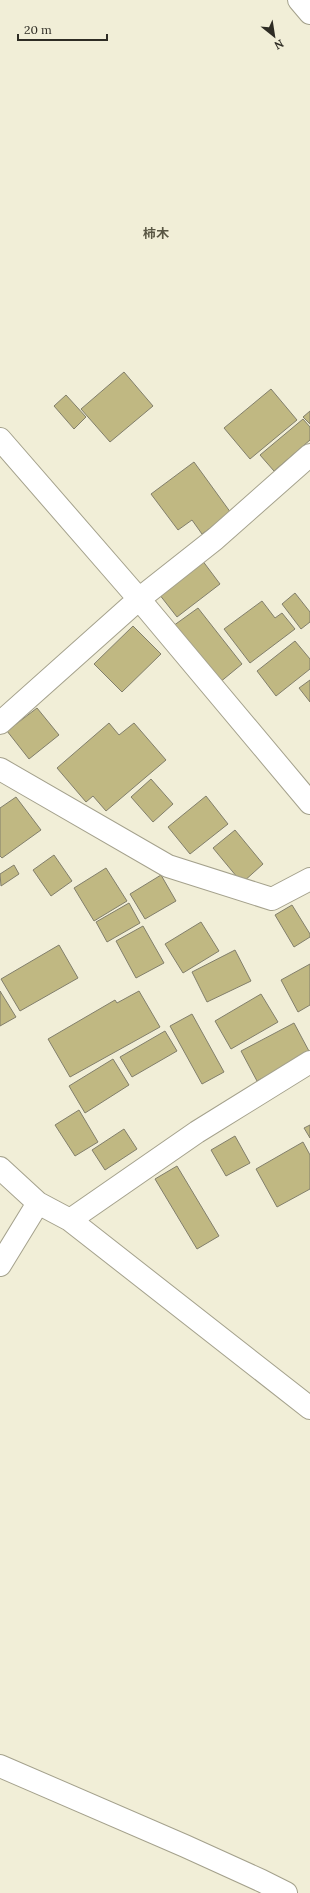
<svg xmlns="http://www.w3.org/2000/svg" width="310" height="1893" font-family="Lora,'Noto Sans JP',serif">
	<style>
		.building { fill: #c0b882; stroke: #827f6b }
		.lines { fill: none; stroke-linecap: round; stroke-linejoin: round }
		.minor-casing { stroke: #a4a18c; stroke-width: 24 }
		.minor { stroke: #fff; stroke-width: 22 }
		.labels { text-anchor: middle; stroke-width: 3.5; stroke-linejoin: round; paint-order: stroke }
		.neighbourhood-label { font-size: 13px; font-weight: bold; fill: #595643; stroke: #f1eed7 }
	</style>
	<rect width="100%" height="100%" fill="#f1eed7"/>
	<!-- building -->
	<path class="building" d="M124 372 153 406 110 442 81 409Z
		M271 389 297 420 250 459 224 428Z
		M66 395 86 417 74 429 54 406Z
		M310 411V424L303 417Z
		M303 419 310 427V440L274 471 260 455Z
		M194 462 231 513 202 534 192 520 178 530 151 494Z
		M202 560 220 584 177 617 159 594Z
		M295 593 310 612V622L301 629 282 604Z
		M262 601 275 618 282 613 295 629 250 663 224 629Z
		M198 608 242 664 219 683 173 626Z
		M133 626 161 654 122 692 94 664Z
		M295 641 310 659V669L276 696 257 671Z
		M310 680V702L299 688Z
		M37 708 59 735 29 759 7 731Z
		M109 723 119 735 134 723 166 760 106 811 93 796 86 802 57 768Z
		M151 779 173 804 153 822 131 797Z
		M206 796 228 824 190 854 168 827Z
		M16 797 41 830 2 858 0 856V808Z
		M235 830 263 864 242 883 213 848Z
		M54 855 72 881 51 896 33 870Z
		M14 865 19 874 1 886 0 874Z
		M106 868 127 901 94 921 74 888Z
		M161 875 176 901 145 919 130 894Z
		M129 903 140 923 107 942 96 922Z
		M292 905 310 934V937L294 947 275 915Z
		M201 922 219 951 183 973 165 944Z
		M143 926 164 963 136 978 116 941Z
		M59 945 78 978 20 1011 1 979Z
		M235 950 251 981 207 1002 192 972Z
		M310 964V1005L298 1012 281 980Z
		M0 991 16 1017 0 1026Z
		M139 991 160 1027 70 1077 48 1039 115 1000 117 1003Z
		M261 994 278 1022 231 1049 215 1021Z
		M192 1014 224 1072 202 1084 170 1026Z
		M294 1023 310 1053 257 1081 241 1051Z
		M165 1031 177 1051 132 1077 120 1057Z
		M113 1059 129 1085 85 1113 69 1086Z
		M79 1110 98 1142 75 1156 55 1125Z
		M310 1125V1138L304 1128Z
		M124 1129 137 1149 105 1170 92 1150Z
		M235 1136 250 1163 226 1176 211 1150Z
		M303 1142 310 1155V1189L277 1207 256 1169Z
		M177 1166 219 1236 197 1249 155 1179Z"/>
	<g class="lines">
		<!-- minor casing -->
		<g class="minor-casing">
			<path id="minor" d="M299 0 310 13
				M0 439 139 599 310 803
				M0 723 139 599 215 539 310 455
				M0 769 168 866 272 899 310 879
				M0 1168 38 1203 70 1220 310 1408
				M70 1220 197 1132 310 1062
				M0 1265 38 1203
				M0 1766 185 1846 262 1881 286 1893"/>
		</g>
		<!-- minor -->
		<use href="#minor" class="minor"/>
	</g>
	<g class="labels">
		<!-- neighbourhood labels -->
		<g class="neighbourhood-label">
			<text x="156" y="238">柿木</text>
		</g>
	</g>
	<!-- north arrow -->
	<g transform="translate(274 36) rotate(150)" stroke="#f1eed7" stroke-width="3" paint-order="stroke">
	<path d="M0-3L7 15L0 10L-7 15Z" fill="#2e2c24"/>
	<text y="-6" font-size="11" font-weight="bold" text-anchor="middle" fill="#2e2c24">N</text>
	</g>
	<!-- scale -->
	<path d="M18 34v6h89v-6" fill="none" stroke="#2e2c24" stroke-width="2"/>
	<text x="24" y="34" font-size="12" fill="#2e2c24" stroke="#f1eed7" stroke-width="3" paint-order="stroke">20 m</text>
</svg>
